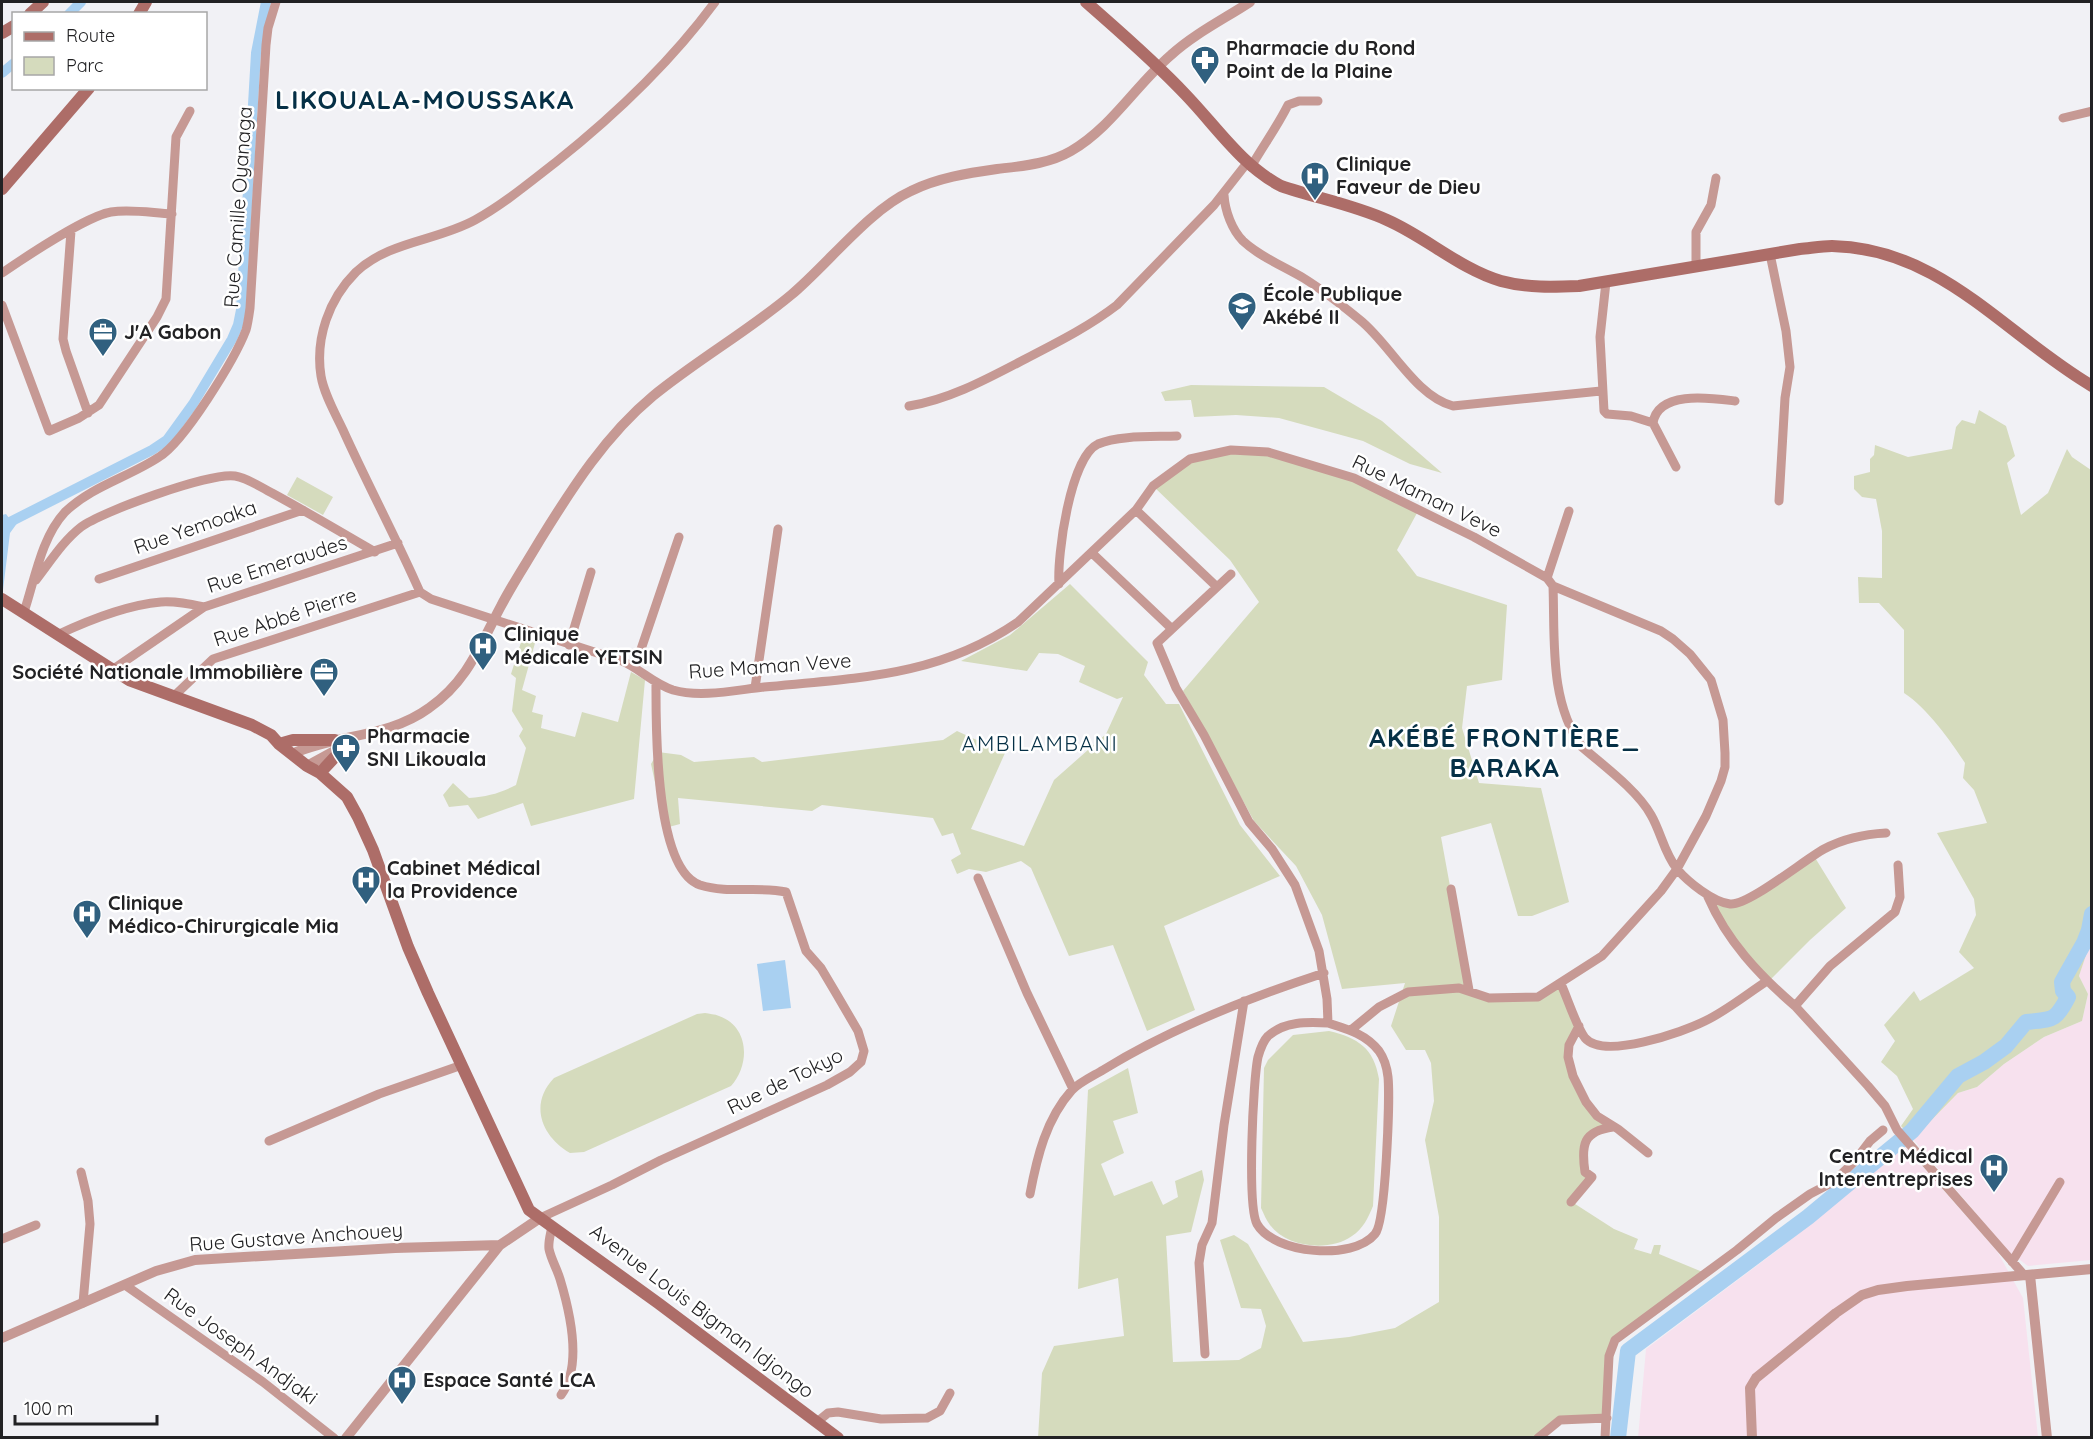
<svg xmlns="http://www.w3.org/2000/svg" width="2093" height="1439" font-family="Quicksand,sans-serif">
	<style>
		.industrial { fill: #f7e1ee }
		.green { fill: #d5dbbd }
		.water { fill: #a9d0f1 }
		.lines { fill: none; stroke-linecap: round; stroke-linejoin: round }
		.canal { stroke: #a9d0f1; stroke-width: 10 }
		.river { stroke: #a9d0f1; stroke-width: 16 }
		.minor { stroke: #c69994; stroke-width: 9 }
		.tertiary { stroke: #c69994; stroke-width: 10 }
		.secondary { stroke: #ad6d68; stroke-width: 12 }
		.labels { text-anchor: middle; stroke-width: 5; stroke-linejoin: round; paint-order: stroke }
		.poi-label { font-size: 20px; font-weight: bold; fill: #222224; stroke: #fff; text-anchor: start }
		.street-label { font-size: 20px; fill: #222224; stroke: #fff }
		.neighbourhood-label { font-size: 21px; letter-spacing: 1.5px; fill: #063046; stroke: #fff }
		.district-label { font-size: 26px; font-weight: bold; letter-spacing: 1.5px; fill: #063046; stroke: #fff }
	</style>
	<rect width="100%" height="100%" fill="#f1f1f5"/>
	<!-- industrial -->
	<path class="industrial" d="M2091 937V1260L2028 1266 2009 1252 1913 1139 1958 1093 1977 1087 2004 1064 2044 1037 2082 1021 2088 994 2079 976Z
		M1905 1147 1997 1251 2023 1298 2038 1437 1638 1438 1646 1349 1779 1249Z"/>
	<!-- green -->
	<path class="green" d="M1191 385 1324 387 1382 421 1442 473 1410 464 1363 441 1279 418 1236 415 1194 417 1191 400 1165 401 1161 392Z
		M1979 410 2006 426 2015 456 2007 463 2021 515 2048 493 2067 449 2072 457 2091 470 2092 937 2079 976 2088 994 2082 1021 2044 1037 2004 1064 1977 1087 1958 1093 1913 1139 1901 1126 1913 1109 1897 1076 1881 1062 1895 1041 1884 1025 1914 991 1920 1001 1974 968 1959 952 1976 915 1974 899 1937 833 1987 823 1974 790 1963 778 1965 763C1950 740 1927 708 1904 693V630L1879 603H1859L1858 577 1882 578V531L1876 499 1862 497 1854 489V476L1870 472V459L1874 455 1875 445 1908 457 1952 449 1956 427 1962 420 1975 424Z
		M1231 450 1268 452 1339 473 1417 513 1397 550 1417 576 1507 605 1502 680 1467 686 1462 728 1479 783 1541 788 1569 902 1532 916H1518L1491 823 1441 837 1469 990 1489 998 1538 997 1561 984 1579 1026 1568 1057 1586 1102 1613 1127 1594 1131 1583 1155 1592 1177 1572 1202 1614 1229 1638 1239 1634 1249 1651 1254 1654 1245H1661L1659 1254 1705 1273 1615 1340 1607 1418 1560 1420 1538 1437 1038 1438 1042 1373 1054 1346 1124 1336 1118 1278 1078 1289 1088 1090 1128 1068 1138 1113 1113 1121 1124 1153 1101 1164 1114 1196 1152 1181 1163 1205 1178 1197 1175 1181 1202 1170 1204 1180 1191 1232 1166 1236 1173 1362 1239 1360 1261 1348 1266 1326 1261 1309 1241 1308 1220 1240 1234 1235 1248 1244 1303 1342 1349 1337 1395 1328 1439 1302V1217L1425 1140 1434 1101 1431 1063 1425 1050H1406L1391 1026 1405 983 1342 989 1322 915 1296 866 1254 821 1183 691 1259 602 1230 560 1153 486 1190 459Z
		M297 477 333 497 323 515 287 495Z
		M1070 584 1148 662 1144 675 1166 704H1179L1240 825 1280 876 1164 926 1195 1010 1147 1031 1113 945 1069 956 1031 868 1021 861 986 872 969 869 957 874 951 860 961 854 953 833 942 836 933 818 822 805 812 811 678 798 680 824 665 828 651 764 658 752 681 755 694 762 754 757 762 762 943 740 957 731 1005 753 971 829 1024 846 1054 780 1106 734 1123 697 1117 699 1079 682 1085 666 1058 654 1039 653 1027 671 961 661 1010 635Z
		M522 639 535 643 522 690 536 696 532 712 543 715 541 728 575 737 582 712 618 722 631 672 645 680 634 799 531 826 523 803 478 819 468 805 449 807 443 795 453 783 469 798C488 796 498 794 516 785L526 748 519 736 523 729 512 711 516 678 511 674Z
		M1814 856 1846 908 1810 940 1768 982 1746 957 1708 897 1731 904Z
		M705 1013C709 1014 715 1014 719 1016 750 1027 750 1065 731 1086L584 1152 570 1153C541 1136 529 1104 554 1078L697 1014Z
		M1329 1031C1358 1038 1374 1048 1379 1079L1373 1206C1368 1218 1363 1229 1352 1236 1330 1252 1287 1248 1270 1225 1266 1220 1264 1214 1261 1208L1264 1068 1268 1060 1293 1035Z"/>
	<!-- water -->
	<path class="water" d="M6 514 9 518 15 515 18 522 10 533 2 598V515Z
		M785 960 791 1008 763 1011 757 964Z"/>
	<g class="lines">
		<!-- canal -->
		<path class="canal" d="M69 14 81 2
			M2 73 14 63
			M4 525 152 450 167 440 193 404 232 339 238 325 241 310 256 53 266 2"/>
		<!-- river -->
		<path class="river" d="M1618 1438 1628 1351 1808 1217 1861 1173 1912 1131 1958 1076 1984 1062 2006 1046 2026 1022C2053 1019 2055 1022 2068 997L2063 991 2062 982 2084 943 2089 930 2092 914"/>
		<!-- minor -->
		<path class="minor" d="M715 2C670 63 615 115 556 162 530 182 504 204 475 220 437 241 389 241 356 272 329 299 315 338 321 376 324 394 335 413 343 430 366 481 392 530 415 581L420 592 431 599 622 661C640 669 654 684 673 690 701 698 736 690 764 687 857 678 938 677 1018 622L1136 510 1153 486 1190 459 1231 450 1268 452 1354 478 1474 537 1547 578 1553 586
			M2063 118 2092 111
			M1251 167C1263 146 1277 127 1288 105L1299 101H1318
			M1224 195C1225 211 1232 230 1243 241 1260 257 1285 267 1305 279 1324 291 1343 306 1360 320 1390 344 1415 396 1453 406L1601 391
			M71 231 63 339 66 351 88 413
			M1770 254 1786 331 1790 367 1785 398 1779 501
			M1696 266V232L1711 205 1716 178
			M2 273C24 258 87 216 111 212 131 209 152 213 172 214
			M1606 282 1600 337 1604 411 1607 414 1631 416 1653 423 1676 467
			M2 305 49 431 79 418 99 405 157 317 166 299 176 137 190 111
			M909 406C953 399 994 375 1033 355 1062 340 1091 325 1117 305L1214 205 1247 163
			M1653 423C1658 390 1711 398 1735 401
			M1136 510 1217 587
			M1092 553 1171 628
			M1231 574 1157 643 1176 688 1204 735 1249 822 1272 849 1295 885 1319 951 1327 999 1328 1023C1307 1022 1285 1021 1268 1036 1263 1041 1260 1050 1258 1057 1253 1080 1247 1206 1257 1224 1274 1254 1353 1261 1375 1234 1386 1222 1390 1097 1388 1077 1387 1068 1384 1058 1379 1051 1366 1034 1347 1029 1328 1023
			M1547 578 1569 511
			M99 579 303 510
			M36 580C50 562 63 541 81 527 101 512 210 472 235 476 248 478 260 487 272 493 307 512 341 532 375 552
			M1059 584C1057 556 1070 457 1098 444 1119 435 1154 437 1177 436
			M1553 586C1555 640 1549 702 1582 747 1604 766 1637 790 1651 815 1661 832 1664 853 1677 869 1688 882 1713 902 1730 904 1748 906 1804 860 1824 849 1843 839 1865 834 1886 833
			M24 612C35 579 41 538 65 512 92 486 129 477 159 457 184 442 235 359 246 330 248 323 249 315 250 308L266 45 268 28 276 2
			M57 635C89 620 126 605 161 602 176 601 190 604 204 607
			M569 645 591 572
			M635 667 679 537
			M112 670 204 607 398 543
			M755 688 778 529
			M173 697 213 659 420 592
			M1898 865 1900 897 1895 912 1830 966 1795 1006 1868 1086 1885 1106 1897 1130 2024 1275
			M978 878 1027 993 1073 1089
			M1451 889 1469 990
			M1708 897C1727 941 1759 975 1795 1006
			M1561 984C1567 997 1577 1028 1585 1038 1604 1060 1683 1032 1705 1021 1726 1011 1747 994 1767 981
			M1579 1026 1569 1045 1568 1057 1573 1076 1586 1102 1597 1116 1618 1129 1648 1153
			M1351 1030 1379 1007 1408 992 1459 988 1489 998 1538 997 1602 956 1661 891 1677 869 1706 816 1721 781 1725 767V753L1723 720 1711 680 1690 654 1673 639 1661 631 1553 586
			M269 1141 379 1094 462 1065
			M81 1172 88 1201 90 1224 83 1303
			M1030 1194C1037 1157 1046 1119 1072 1090 1080 1082 1093 1076 1103 1070 1171 1028 1248 998 1324 973
			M1571 1202 1592 1177 1585 1172C1581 1145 1583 1131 1613 1127
			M540 1218 612 1185 661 1160 827 1085 850 1072 861 1062 864 1051 858 1031 837 995 821 968 806 951 786 892C759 886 728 894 700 885 654 869 656 724 656 683
			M552 1226C551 1233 548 1241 549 1249 551 1259 557 1269 560 1279 570 1312 583 1366 561 1395
			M2 1239 36 1225
			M2012 1262 2060 1182
			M125 1285 263 1382 334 1438
			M1205 1354 1199 1263 1202 1245 1212 1223 1224 1125 1244 1001
			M817 1422 828 1413 838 1412 881 1419 927 1418 940 1411 950 1393
			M1538 1438 1560 1420 1607 1418
			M1605 1438 1609 1356 1615 1340 1737 1250 1776 1218 1810 1194 1833 1182 1854 1162 1870 1141 1883 1130"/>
		<!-- tertiary -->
		<path class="tertiary" d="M292 754C337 734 388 738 429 708 468 681 480 645 501 606 513 583 527 562 540 540 572 488 606 435 653 396 697 360 748 331 791 295 828 264 869 210 911 191 937 178 968 173 997 169 1022 166 1049 164 1071 151 1111 128 1136 85 1171 55 1194 34 1224 19 1250 2
			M307 766 340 748
			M2030 1275 2047 1438
			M2 1338 156 1271 195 1260 395 1248 500 1245
			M346 1438 500 1245 540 1218
			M1752 1438 1750 1388 1756 1378 1836 1313 1862 1295 1878 1290 1907 1286 2092 1269"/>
		<!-- secondary -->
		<path class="secondary" d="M1086 2C1120 32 1154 61 1185 94 1216 126 1241 165 1281 186 1316 198 1354 205 1387 220 1426 237 1460 269 1501 281 1527 288 1553 287 1579 286L1800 249C1811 248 1822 246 1832 246 1941 248 2005 335 2092 386
			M30 14 43 2
			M139 14 146 2
			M2 33 14 26
			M2 189 89 88
			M2 599 129 680 252 725 271 735 279 744 307 766 320 773 347 797 358 817 373 850 408 947 428 993 529 1210 658 1303 838 1438
			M279 744 293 740H335
			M320 773 346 745"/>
	</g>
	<!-- icons -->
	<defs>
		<g id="pharmacy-pin" transform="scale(1.5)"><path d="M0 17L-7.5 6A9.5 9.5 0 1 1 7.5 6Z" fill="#30607f" stroke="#fff"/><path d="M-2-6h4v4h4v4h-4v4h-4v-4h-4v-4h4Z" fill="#fff"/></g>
		<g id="hospital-pin" transform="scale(1.5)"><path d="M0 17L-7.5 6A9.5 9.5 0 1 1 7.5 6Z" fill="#30607f" stroke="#fff"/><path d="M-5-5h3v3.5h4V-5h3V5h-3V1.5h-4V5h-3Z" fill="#fff"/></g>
		<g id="school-pin" transform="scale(1.5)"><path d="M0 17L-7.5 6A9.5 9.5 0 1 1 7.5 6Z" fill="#30607f" stroke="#fff"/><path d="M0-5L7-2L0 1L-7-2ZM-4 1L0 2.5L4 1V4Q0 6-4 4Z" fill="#fff"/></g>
		<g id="office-pin" transform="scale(1.5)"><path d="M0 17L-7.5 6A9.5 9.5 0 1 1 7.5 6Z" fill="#30607f" stroke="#fff"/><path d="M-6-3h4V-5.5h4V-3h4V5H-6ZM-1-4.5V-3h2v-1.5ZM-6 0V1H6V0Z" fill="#fff"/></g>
	</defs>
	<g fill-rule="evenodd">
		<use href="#pharmacy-pin" x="1205" y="60"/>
		<use href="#hospital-pin" x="1315" y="176"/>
		<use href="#school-pin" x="1242" y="306"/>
		<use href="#office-pin" x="103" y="332"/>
		<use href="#hospital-pin" x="483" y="646"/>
		<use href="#office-pin" x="324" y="672"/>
		<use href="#pharmacy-pin" x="346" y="748"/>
		<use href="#hospital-pin" x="366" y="880"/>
		<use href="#hospital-pin" x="87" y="914"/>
		<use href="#hospital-pin" x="1994" y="1168"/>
		<use href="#hospital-pin" x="402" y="1380"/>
	</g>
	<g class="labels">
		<!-- poi labels -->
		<g class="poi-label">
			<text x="1226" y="55">Pharmacie du Rond<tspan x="1226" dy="23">Point de la Plaine</tspan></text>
			<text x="1336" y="171">Clinique<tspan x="1336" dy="23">Faveur de Dieu</tspan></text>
			<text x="1263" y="301">École Publique<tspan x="1263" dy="23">Akébé II</tspan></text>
			<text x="124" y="339">J'A Gabon</text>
			<text x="504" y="641">Clinique<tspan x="504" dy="23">Médicale YETSIN</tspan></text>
			<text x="303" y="679" text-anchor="end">Société Nationale Immobilière</text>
			<text x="367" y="743">Pharmacie<tspan x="367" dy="23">SNI Likouala</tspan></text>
			<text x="387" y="875">Cabinet Médical<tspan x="387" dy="23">la Providence</tspan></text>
			<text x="108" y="910">Clinique<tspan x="108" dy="23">Médico-Chirurgicale Mia</tspan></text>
			<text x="1973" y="1163" text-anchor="end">Centre Médical<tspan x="1973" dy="23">Interentreprises</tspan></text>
			<text x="423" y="1387">Espace Santé LCA</text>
		</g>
		<!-- street labels -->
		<g class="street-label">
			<text transform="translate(238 207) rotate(-86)" y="7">Rue Camille Oyanaga</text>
			<text transform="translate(1427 496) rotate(26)" y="7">Rue Maman Veve</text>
			<text transform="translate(195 527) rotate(-19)" y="7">Rue Yemoaka</text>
			<text transform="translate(277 564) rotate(-18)" y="7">Rue Emeraudes</text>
			<text transform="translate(285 617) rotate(-18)" y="7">Rue Abbé Pierre</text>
			<text transform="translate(770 666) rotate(-4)" y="7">Rue Maman Veve</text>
			<text transform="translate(785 1081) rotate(-26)" y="7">Rue de Tokyo</text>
			<text transform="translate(296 1237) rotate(-4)" y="7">Rue Gustave Anchouey</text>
			<text transform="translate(702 1311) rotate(37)" y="7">Avenue Louis Bigman Idjongo</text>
			<text transform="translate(241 1346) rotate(36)" y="7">Rue Joseph Andjaki</text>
		</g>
		<!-- neighbourhood labels -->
		<g class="neighbourhood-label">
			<text x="1040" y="751">AMBILAMBANI</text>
		</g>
		<!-- district labels -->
		<g class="district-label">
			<text x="425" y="109">LIKOUALA-MOUSSAKA</text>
			<text x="1505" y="747">AKÉBÉ FRONTIÈRE_<tspan x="1505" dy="30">BARAKA</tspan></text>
		</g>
	</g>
	<!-- border -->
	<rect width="2093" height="1439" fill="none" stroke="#222224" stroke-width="6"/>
	<!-- legend -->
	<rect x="12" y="12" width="195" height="78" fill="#ffffff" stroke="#a7a7a7" stroke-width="1.5"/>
	<rect x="24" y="32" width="30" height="9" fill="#ad6d68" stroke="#a7a7a7" stroke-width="1.5"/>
	<text x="66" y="42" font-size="18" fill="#222224">Route</text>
	<rect x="24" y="57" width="30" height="18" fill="#d5dbbd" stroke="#a7a7a7" stroke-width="1.5"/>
	<text x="66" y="72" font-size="18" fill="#222224">Parc</text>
	<!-- scale -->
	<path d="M15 1415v9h142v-9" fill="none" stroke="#222224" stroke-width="3"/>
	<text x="24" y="1415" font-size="18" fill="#222224" stroke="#ffffff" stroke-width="4.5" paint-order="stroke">100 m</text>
</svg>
